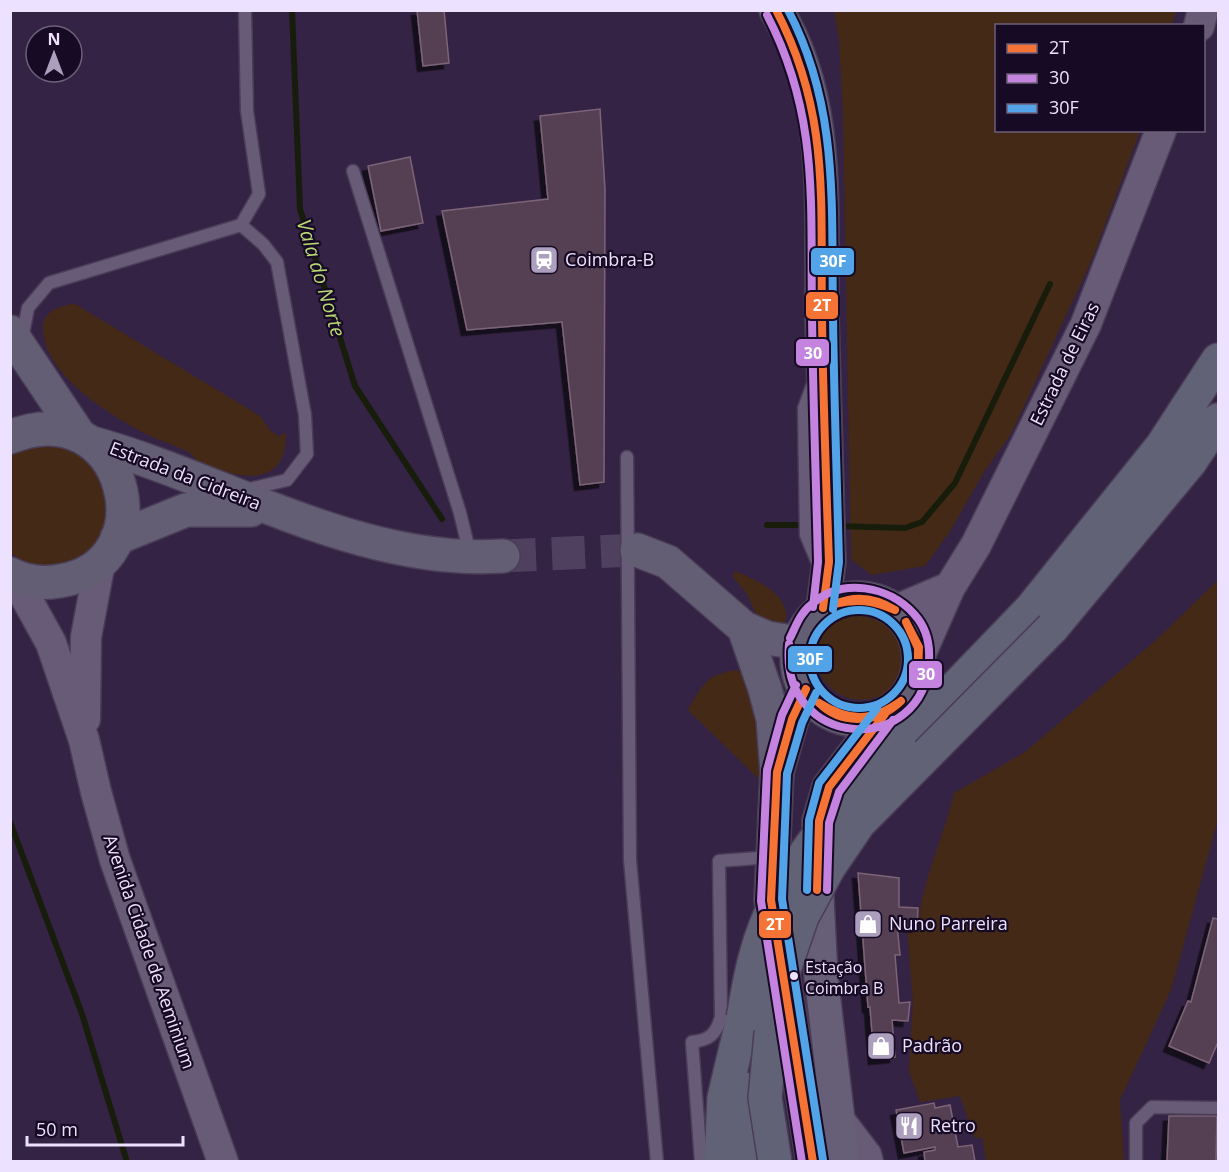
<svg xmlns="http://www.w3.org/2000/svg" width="1229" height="1172" font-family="'Open Sans',sans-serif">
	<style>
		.green { fill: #442a16 }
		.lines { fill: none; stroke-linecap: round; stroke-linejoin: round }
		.stream { stroke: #181d0b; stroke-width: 6 }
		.building { fill: #553f52; stroke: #7c6478; stroke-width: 1.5; filter: url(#shadow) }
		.primary-tunnel { stroke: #504060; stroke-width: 33; stroke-dasharray: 33 16; stroke-linecap: butt }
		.service-casing { stroke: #4a3d57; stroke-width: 15 }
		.minor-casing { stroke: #4a3d57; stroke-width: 27 }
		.tertiary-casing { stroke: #4a3d57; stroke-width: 33 }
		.secondary-casing { stroke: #4a3d57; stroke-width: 36 }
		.primary-casing { stroke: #4a3d57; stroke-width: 36 }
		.trunk-casing { stroke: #4a3d57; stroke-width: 36 }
		.service { stroke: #685b77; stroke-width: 12 }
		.minor { stroke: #685b77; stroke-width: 24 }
		.tertiary { stroke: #685b77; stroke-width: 30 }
		.secondary { stroke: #675e77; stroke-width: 33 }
		.primary { stroke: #635e74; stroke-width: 33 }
		.trunk { stroke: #626276; stroke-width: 33 }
		.trunk-bridge-casing { stroke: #4a3d57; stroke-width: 36; stroke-linecap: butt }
		.trunk-bridge { stroke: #626276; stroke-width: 33 }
		.bus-1-casing { stroke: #160a24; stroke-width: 12 }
		.bus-2-casing { stroke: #160a24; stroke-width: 12 }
		.bus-3-casing { stroke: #160a24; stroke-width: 12 }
		.bus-1 { stroke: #f57335; stroke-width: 8 }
		.bus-2 { stroke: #c483df; stroke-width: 8 }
		.bus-3 { stroke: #53a3e8; stroke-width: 8 }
		.bus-dot { fill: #ece1fe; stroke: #160a24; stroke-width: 2 }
		.labels { text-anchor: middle; stroke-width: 4.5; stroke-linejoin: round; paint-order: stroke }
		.bus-label { font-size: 16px; fill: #ece1fe; stroke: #160a24; text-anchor: start }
		.poi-label { font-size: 18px; fill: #ece1fe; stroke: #160a24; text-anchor: start }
		.street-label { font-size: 18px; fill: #ece1fe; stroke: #160a24 }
		.water-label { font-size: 20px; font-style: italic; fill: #b9d972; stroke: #160a24 }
		.line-badge { stroke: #160a24; stroke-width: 2 }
		.badge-label { font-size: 16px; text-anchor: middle; font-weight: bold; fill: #fff }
	</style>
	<defs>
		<filter id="shadow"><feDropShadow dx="-5.5" dy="5.5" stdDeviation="0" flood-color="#0009"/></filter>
	</defs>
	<rect width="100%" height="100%" fill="#342344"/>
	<!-- green -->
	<path class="green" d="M834 11H1176L1172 25 996 26V130L1140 131 1093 257 1011 434 984 472 949 533 925 566 871 575 851 559 843 115 839 39Z
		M75 304 260 416 269 429 278 436 286 433C287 478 256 482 220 470 214 468 204 467 199 463 195 460 194 455 190 453 176 445 159 441 144 433 107 413 45 375 43 329 42 311 61 305 75 304Z
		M36 440 94 457 112 497 102 539 86 554 66 564 44 566 22 561 11 553V453Z
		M735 571C755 579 796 597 784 625L760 623 747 594 733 577Z
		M1218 580V819L1171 990 1120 1100 1124 1161H986L982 1137 975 1139 960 1096 920 1102 909 1071 913 1002 907 930 918 929C921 881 943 840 954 793L1025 752 1155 641Z
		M817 656a44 44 0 1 1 88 0a44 44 0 1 1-88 0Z
		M738 670C770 708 764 737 763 783L688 710C703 684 706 674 738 670Z"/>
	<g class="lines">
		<!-- stream -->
		<path class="stream" d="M292 10 300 209 355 386 442 519
			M767 525H808
			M836 526 905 528 922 522 955 483 1050 284
			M10 822 82 1014 127 1162"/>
	</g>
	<!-- building -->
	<path class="building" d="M417 10H444L449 63 423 66Z
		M600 109 605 189 604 482 580 485 562 322 467 330 442 211 548 199 540 116Z
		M410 157 423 223 381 231 368 166Z
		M858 873 899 878V907L918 908 917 927 897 925 900 955H895L899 1003 910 1002 908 1021 892 1020 895 1057 874 1059 870 1007H868Z
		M1213 918 1218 919V1042L1209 1063 1169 1046 1188 1001 1191 1002Z
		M934 1103 935 1108 950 1105 958 1147 972 1145 975 1161H925L924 1152 935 1150V1147L904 1153 896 1110Z
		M1169 1116H1217L1216 1161H1167Z"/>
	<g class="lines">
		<!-- primary-tunnel -->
		<path class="primary-tunnel" d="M503 556 637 550"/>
		<!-- service casing -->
		<g class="service-casing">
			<path id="service" d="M353 171 460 513 470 554
				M241 225 263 244 277 262 305 415 307 454 287 480 245 490
				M22 339 28 308 49 283 241 225 259 194 247 111 245 10
				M813 384 804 408 806 535 819 566
				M627 457 630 860 657 1162
				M701 1162 692 1042C710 1040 716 1034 721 1017L719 861 770 857
				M1136 1162V1123L1152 1107 1218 1108"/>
		</g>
		<!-- minor casing -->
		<g class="minor-casing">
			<path id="minor" d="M837 1112 869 1154 871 1162"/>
		</g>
		<!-- tertiary casing -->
		<g class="tertiary-casing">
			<path id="tertiary" d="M1199 26 1203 10
				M14 576 51 643 84 740 96 792 115 860 223 1162
				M896 610 950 587
				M920 655 950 587 976 545 1086 324 1161 130
				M85 719 86 637 100 562"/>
		</g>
		<!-- secondary casing -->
		<g class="secondary-casing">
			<path id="secondary" d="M774 920 771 900 777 772 792 719 806 689
				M783 974 813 1162
				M843 1162 821 976 817 898 819 821 829 787 885 714"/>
		</g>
		<!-- primary casing -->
		<g class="primary-casing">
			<path id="primary" d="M776 10C833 100 820 215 822 316 824 398 826 480 829 562L823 608
				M10 332 79 435
				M10 437C126 390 169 564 60 581 43 584 25 582 10 574
				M92 443C226 480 360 566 503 556
				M117 538 186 510H251
				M637 550 668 562 744 628 767 638 799 643
				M797 659a61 61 0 1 1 122 0a61 61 0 1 1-122 0Z
				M744 628 765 689 773 719 777 772"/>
		</g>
		<!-- trunk casing -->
		<g class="trunk-casing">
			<path id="trunk" d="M1052 628 1190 462 1218 420
				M899 746 1031 609 1162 446 1218 360
				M741 1088 750 1162
				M721 1162 724 1098 743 1018"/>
		</g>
		<!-- service -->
		<use href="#service" class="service"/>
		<!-- minor -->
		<use href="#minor" class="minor"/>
		<!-- tertiary -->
		<use href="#tertiary" class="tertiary"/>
		<!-- secondary -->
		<use href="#secondary" class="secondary"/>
		<!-- primary -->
		<use href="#primary" class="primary"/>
		<!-- trunk -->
		<use href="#trunk" class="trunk"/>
		<!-- trunk-bridge casing -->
		<g class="trunk-bridge-casing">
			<path id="trunk-bridge" d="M743 1018C747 997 750 975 756 955 778 871 841 806 899 746
				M775 1162 765 1098 772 1023 778 987 802 917 829 867 859 823 1052 628"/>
		</g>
		<!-- trunk-bridge -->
		<use href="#trunk-bridge" class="trunk-bridge"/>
		<!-- bus-1 casing -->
		<g class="bus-1-casing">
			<path id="bus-1" d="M776 10C831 115 820 204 822 317 823 398 826 480 829 562L823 608
				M835 604C856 595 876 598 895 610
				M835 604C858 598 873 601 895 610
				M906 622 919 647 918 673
				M906 622 918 648V673
				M806 689 792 719 777 772 771 900 813 1162
				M819 703C849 722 872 722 901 701
				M819 703C842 726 878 723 901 701
				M817 890 819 821 829 787 885 714"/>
		</g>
		<!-- bus-2 casing -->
		<g class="bus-2-casing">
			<path id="bus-2" d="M767 15C820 117 810 205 812 316 813 398 816 480 818 562L813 607
				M789 644C779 751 925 758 929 660 930 643 926 627 914 614 889 586 842 577 812 604 800 613 796 626 790 638
				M796 685 782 715 767 770 761 901 802 1162
				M827 890 829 823 839 792 893 720"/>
		</g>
		<!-- bus-3 casing -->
		<g class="bus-3-casing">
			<path id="bus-3" d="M788 10C840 109 831 209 833 317 834 398 837 480 839 562L833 609
				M810 659a49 49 0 1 1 98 0a49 49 0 1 1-98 0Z
				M816 693 802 723 787 774 782 899 823 1160
				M807 890 809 820 819 783 877 708"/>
		</g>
		<!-- bus-1 -->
		<use href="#bus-1" class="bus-1"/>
		<!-- bus-2 -->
		<use href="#bus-2" class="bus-2"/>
		<!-- bus-3 -->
		<use href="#bus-3" class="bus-3"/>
	</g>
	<!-- icons -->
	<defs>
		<g id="station-square" transform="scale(1.5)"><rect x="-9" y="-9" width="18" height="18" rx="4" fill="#ac9ebd" stroke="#160a24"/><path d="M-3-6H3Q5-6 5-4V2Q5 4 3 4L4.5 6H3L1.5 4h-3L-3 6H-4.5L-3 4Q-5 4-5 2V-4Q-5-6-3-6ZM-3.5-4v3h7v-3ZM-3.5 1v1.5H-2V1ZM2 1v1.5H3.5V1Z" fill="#fff"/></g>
		<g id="shop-square" transform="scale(1.5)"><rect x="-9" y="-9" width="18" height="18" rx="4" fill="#ac9ebd" stroke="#160a24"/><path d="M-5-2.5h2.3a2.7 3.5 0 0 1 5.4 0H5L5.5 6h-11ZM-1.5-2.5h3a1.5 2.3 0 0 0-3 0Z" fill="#fff"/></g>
		<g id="restaurant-square" transform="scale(1.5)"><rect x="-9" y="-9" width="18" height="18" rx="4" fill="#ac9ebd" stroke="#160a24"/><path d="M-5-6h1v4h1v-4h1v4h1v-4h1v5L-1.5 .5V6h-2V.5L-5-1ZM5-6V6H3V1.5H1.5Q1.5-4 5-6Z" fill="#fff"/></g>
	</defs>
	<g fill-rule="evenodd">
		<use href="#station-square" x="544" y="260"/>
		<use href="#shop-square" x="868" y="924"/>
		<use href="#shop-square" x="881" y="1046"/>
		<use href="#restaurant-square" x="909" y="1126"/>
	</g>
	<!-- markers -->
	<circle class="bus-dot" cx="794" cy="976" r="5"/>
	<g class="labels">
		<!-- bus labels -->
		<g class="bus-label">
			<text x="805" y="973">Estação<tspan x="805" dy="21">Coimbra B</tspan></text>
		</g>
		<!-- poi labels -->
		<g class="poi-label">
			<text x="565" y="266">Coimbra-B</text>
			<text x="889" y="930">Nuno Parreira</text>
			<text x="902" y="1052">Padrão</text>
			<text x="930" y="1132">Retro</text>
		</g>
		<!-- street labels -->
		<g class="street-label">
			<text transform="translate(1065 364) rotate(-64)" y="6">Estrada de Eiras</text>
			<text transform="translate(185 476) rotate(21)" y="6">Estrada da Cidreira</text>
			<text transform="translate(149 952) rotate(71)" y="6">Avenida Cidade de Aeminium</text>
		</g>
		<!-- water labels -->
		<g class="water-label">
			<text transform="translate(321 278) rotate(73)" y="7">Vala do Norte</text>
		</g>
	</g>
	<g class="line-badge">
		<rect x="810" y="247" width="45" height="29" rx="6" fill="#53a3e8"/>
		<rect x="805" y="291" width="34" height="29" rx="6" fill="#f57335"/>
		<rect x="795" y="338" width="35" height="29" rx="6" fill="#c483df"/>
		<rect x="787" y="645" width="46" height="28" rx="6" fill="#53a3e8"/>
		<rect x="908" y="660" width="35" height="29" rx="6" fill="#c483df"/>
		<rect x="758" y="910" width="34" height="29" rx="6" fill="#f57335"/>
	</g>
	<g class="badge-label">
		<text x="833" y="267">30F</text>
		<text x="822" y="311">2T</text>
		<text x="813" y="359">30</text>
		<text x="810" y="665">30F</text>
		<text x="926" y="680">30</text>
		<text x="775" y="930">2T</text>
	</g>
	<!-- border -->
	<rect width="1229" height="1172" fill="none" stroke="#ece1fe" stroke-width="24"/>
	<!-- legend -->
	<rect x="995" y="24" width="210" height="108" fill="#160a24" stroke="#6c607b" stroke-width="1.5"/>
	<rect x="1007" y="44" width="30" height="9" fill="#f57335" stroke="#6c607b" stroke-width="1.5"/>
	<text x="1049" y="54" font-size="18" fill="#ece1fe">2T</text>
	<rect x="1007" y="74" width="30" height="9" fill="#c483df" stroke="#6c607b" stroke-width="1.5"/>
	<text x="1049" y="84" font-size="18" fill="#ece1fe">30</text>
	<rect x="1007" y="104" width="30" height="9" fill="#53a3e8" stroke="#6c607b" stroke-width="1.5"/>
	<text x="1049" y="114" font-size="18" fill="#ece1fe">30F</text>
	<!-- north arrow -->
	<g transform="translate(54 54)"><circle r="28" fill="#160a24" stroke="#6c607b" stroke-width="1.5"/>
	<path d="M0-4.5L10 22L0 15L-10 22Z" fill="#ac9ebd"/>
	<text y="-9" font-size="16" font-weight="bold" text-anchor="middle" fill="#ece1fe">N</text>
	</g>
	<!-- scale -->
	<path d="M27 1136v9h156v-9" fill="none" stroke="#ece1fe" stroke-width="3"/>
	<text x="36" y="1136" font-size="18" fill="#ece1fe" stroke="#160a24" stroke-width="4.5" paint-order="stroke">50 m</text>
</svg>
